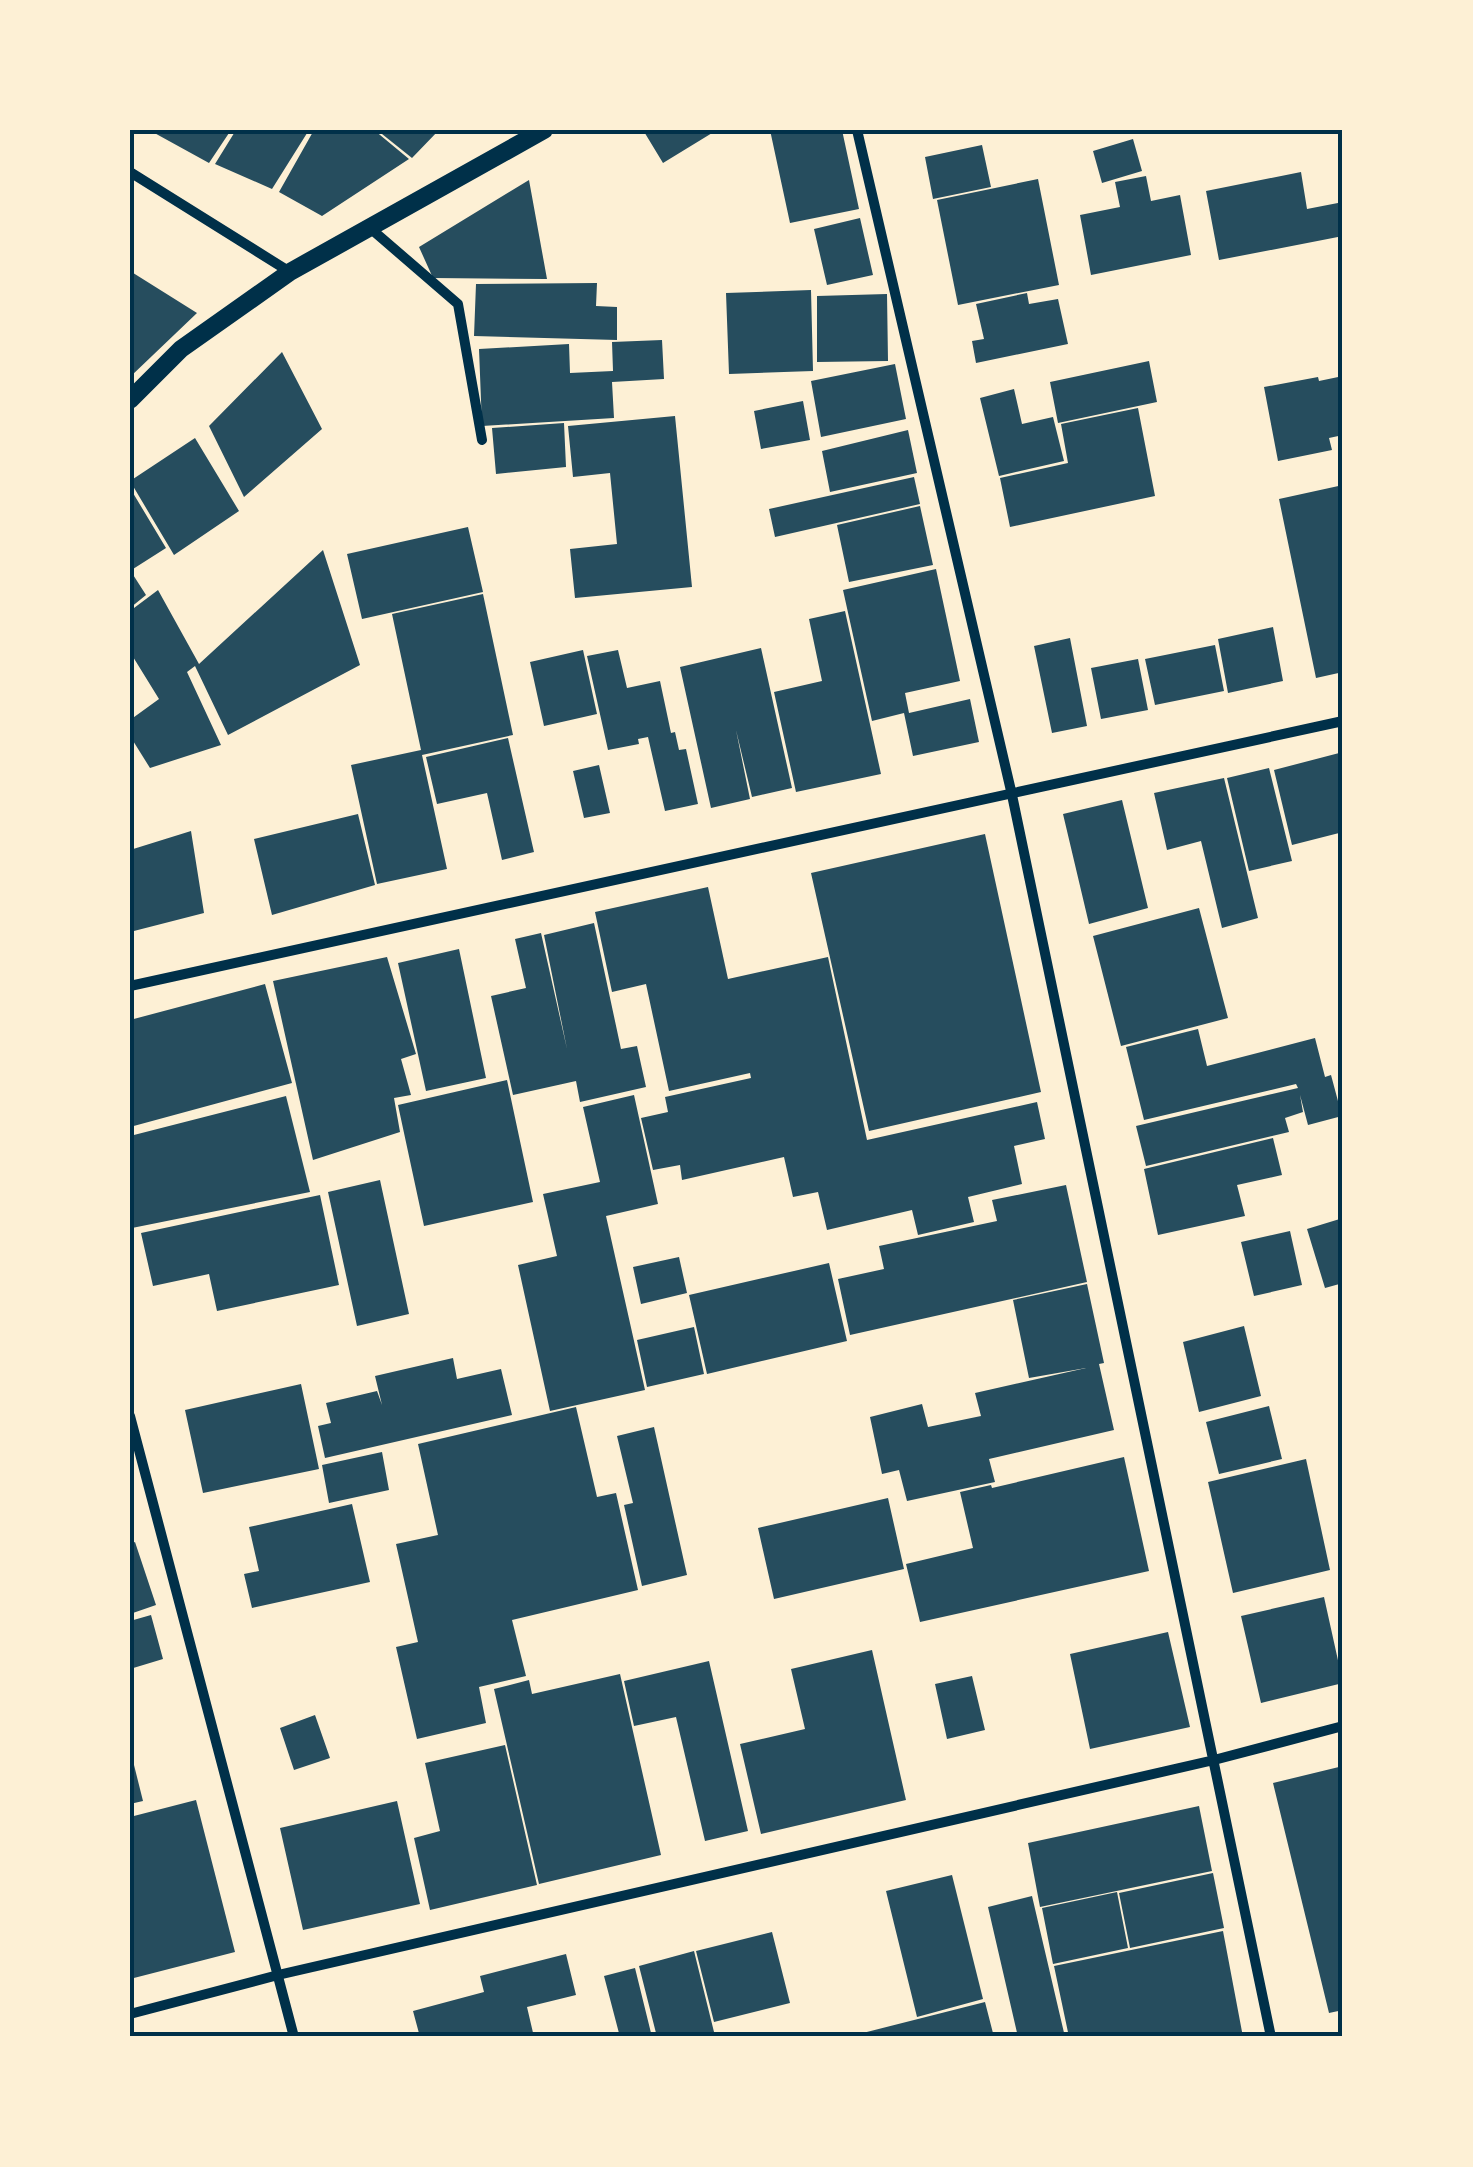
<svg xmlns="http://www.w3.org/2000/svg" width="1473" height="2167" font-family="Montserrat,sans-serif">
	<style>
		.building { fill: #264d5e }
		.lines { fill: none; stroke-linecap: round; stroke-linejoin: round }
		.minor { stroke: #003049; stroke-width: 10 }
		.tertiary { stroke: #003049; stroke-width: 18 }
		.neatline { fill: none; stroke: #003049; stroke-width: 4 }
	</style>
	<rect width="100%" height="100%" fill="#fdf0d5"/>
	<!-- building -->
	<path class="building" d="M149 130H231L209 163Z
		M236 130H309L272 189 215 164Z
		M314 130H374L409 159 322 216 279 192Z
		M377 130H439L412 158Z
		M643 130H717L663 163Z
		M770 130H842L859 209 790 223Z
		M1133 139 1142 171 1102 183 1093 151Z
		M982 145 991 187 933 199 925 157Z
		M1301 172 1307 209 1343 202V236L1219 260 1206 191Z
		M1146 176 1151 201 1180 195 1191 255 1091 275 1080 215 1120 207 1115 182Z
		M1038 179 1059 285 958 305 937 200Z
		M529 180 547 279 433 278 419 247Z
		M860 218 873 275 827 285 814 229Z
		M130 271 197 313 130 377Z
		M597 283 596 306 617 307V340L474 336 476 284Z
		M811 290 813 371 729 374 726 293Z
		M1027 293 1029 304 1058 299 1068 344 976 363 972 341 984 339 976 304Z
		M887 294 888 361 817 362V296Z
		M662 340 664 379 612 382 614 418 482 426 479 349 569 344 570 373 613 371 612 342Z
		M282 352 322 429 244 497 209 426Z
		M1149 361 1157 402 1058 423 1050 382Z
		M895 364 906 419 821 437 811 381Z
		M1343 376V435L1329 438 1332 450 1278 461 1264 387 1318 377 1319 381Z
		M1014 389 1022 424 1053 417 1064 461 999 476 980 398Z
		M803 401 810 440 761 449 754 411Z
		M1138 408 1155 496 1010 527 1000 478 1068 463 1061 424Z
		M675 416 692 587 575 598 570 549 617 544 610 473 573 477 568 426Z
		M564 423 566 467 496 474 492 428Z
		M908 430 917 473 830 492 822 451Z
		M195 438 239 511 174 555 130 481Z
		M914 477 920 504 775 537 769 509Z
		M1343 485V672L1316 678 1279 499Z
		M130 488 166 548 133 569 130 565Z
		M920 506 933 565 849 582 837 525Z
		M468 527 483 592 362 619 347 554Z
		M323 550 360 665 228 735 195 666 187 672 221 745 150 768 130 736V720L159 699 130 652V611L158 590 199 664Z
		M936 569 960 681 905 693 909 713 970 699 979 742 913 756 904 713 872 721 843 590Z
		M130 570 146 595 130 608Z
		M483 594 513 735 422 755 447 869 377 884 351 765 421 750 392 614Z
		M845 611 881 774 796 792 774 692 822 681 809 619Z
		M1273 627 1283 681 1228 693 1218 639Z
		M1070 638 1087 726 1052 733 1034 646Z
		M1215 645 1224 691 1155 705 1145 659Z
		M761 648 792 788 752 797 736 730 750 799 711 808 680 667Z
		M583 650 597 714 544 726 530 662Z
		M618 650 627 688 660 681 671 733 675 732 679 750 686 749 698 804 665 811 648 737 638 739 639 744 608 750 587 656Z
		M1138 659 1148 710 1101 719 1091 668Z
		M508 738 534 852 502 860 487 793 437 804 426 757Z
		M1343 752V832L1292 845 1274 770Z
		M599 765 610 813 584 818 573 771Z
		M1269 768 1292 861 1249 871 1227 778Z
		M1224 778 1258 918 1222 928 1201 841 1167 850 1154 793Z
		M1122 800 1148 908 1089 924 1063 814Z
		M358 814 375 885 272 915 254 839Z
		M191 831 204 913 130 932V850Z
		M985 834 1041 1092 869 1131 811 873Z
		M708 887 728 979 828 957 867 1140 1037 1102 1045 1139 1014 1146 1022 1184 968 1197 974 1222 918 1235 912 1210 827 1230 818 1192 793 1197 784 1157 682 1180 680 1165 653 1170 641 1118 668 1112 665 1097 751 1078 750 1073 669 1091 646 984 612 992 595 912Z
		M1199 908 1228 1018 1121 1046 1093 936Z
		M594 923 621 1049 637 1046 646 1087 580 1102 576 1081 513 1095 491 996 526 988 515 939 541 933 567 1049 544 935Z
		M459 949 486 1078 426 1091 398 963Z
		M387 957 416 1054 401 1059 411 1095 394 1098 400 1132 313 1160 273 981Z
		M265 984 292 1083 130 1127V1020Z
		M1198 1029 1207 1066 1315 1038 1325 1077 1331 1075 1342 1116 1308 1125 1300 1095 1303 1112 1285 1118 1289 1132 1146 1166 1136 1126 1298 1088 1296 1084 1144 1120 1126 1047Z
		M507 1080 533 1202 424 1226 398 1105Z
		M634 1095 658 1204 606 1216 645 1390 550 1411 518 1265 557 1256 543 1194 600 1182 583 1107Z
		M286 1096 310 1192 132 1228 130 1136Z
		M1273 1138 1282 1175 1237 1185 1245 1216 1158 1235 1144 1169Z
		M380 1180 409 1314 357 1326 328 1192Z
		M1066 1185 1087 1282 850 1335 838 1279 884 1269 879 1246 997 1221 992 1200Z
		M320 1195 339 1285 217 1311 209 1274 153 1286 141 1233Z
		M1343 1218V1283L1325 1288 1307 1229Z
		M1290 1231 1302 1285 1254 1296 1241 1242Z
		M679 1257 687 1293 641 1304 633 1267Z
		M829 1263 847 1341 707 1374 689 1295Z
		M1087 1284 1104 1363 1099 1364 1114 1430 989 1459 995 1482 907 1501 899 1470 882 1474 870 1417 922 1404 928 1427 981 1416 975 1393 1086 1368 1029 1378 1013 1300Z
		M1244 1326 1261 1396 1199 1412 1183 1342Z
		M694 1327 704 1374 647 1387 637 1340Z
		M453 1358 457 1379 501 1369 512 1415 325 1458 318 1426 331 1423 326 1403 377 1391 382 1405 375 1376Z
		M301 1384 319 1469 203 1493 185 1410Z
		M1269 1406 1282 1459 1219 1474 1206 1422Z
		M576 1407 597 1497 616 1493 638 1590 512 1620 526 1676 479 1687 486 1723 417 1739 396 1647 418 1642 396 1544 438 1535 418 1444Z
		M654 1427 687 1575 642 1586 624 1505 633 1503 617 1436Z
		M382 1452 389 1490 329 1503 322 1465Z
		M1124 1457 1149 1571 920 1622 906 1564 973 1548 960 1492 991 1485 992 1488Z
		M1306 1459 1330 1570 1233 1593 1208 1482Z
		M888 1498 904 1569 774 1599 758 1528Z
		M352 1504 370 1582 252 1608 244 1574 259 1571 249 1527Z
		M135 1542 156 1605 130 1614V1544Z
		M1324 1597 1343 1683 1261 1703 1241 1616Z
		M151 1615 163 1659 130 1669V1621Z
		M1168 1632 1190 1727 1090 1749 1070 1654Z
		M872 1650 906 1800 761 1834 740 1744 805 1729 791 1669Z
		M709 1661 748 1831 705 1841 676 1717 634 1726 624 1681Z
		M620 1674 661 1855 539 1884 494 1689 529 1680 532 1694Z
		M972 1676 985 1730 947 1739 935 1684Z
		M315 1715 330 1758 294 1770 280 1728Z
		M505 1745 537 1885 430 1910 414 1838 440 1831 425 1763Z
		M131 1753 143 1801 130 1804V1754Z
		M1343 1766V2010L1329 2013 1273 1783Z
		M196 1800 235 1952 130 1979V1817Z
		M397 1801 420 1904 303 1930 280 1828Z
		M1199 1806 1212 1871 1040 1907 1028 1843Z
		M1213 1873 1224 1928 1130 1948 1119 1893Z
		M952 1875 983 1999 917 2017 886 1891Z
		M1117 1892 1128 1948 1053 1964 1042 1908Z
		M1032 1896 1065 2037H1018L988 1907Z
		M1223 1931 1243 2037H1069L1054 1966Z
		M772 1932 790 2003 714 2022 696 1951Z
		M694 1951 715 2036 657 2037 639 1966Z
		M566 1954 576 1995 527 2007 534 2037H420L413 2011 484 1992 480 1976Z
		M635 1968 652 2037H620L604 1976Z
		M985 2002 994 2037H851V2036Z"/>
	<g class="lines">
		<!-- minor -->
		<path class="minor" d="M857 130 1012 795 1271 2037
			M130 172 290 272
			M370 228 458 304 482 440
			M130 986 1343 721
			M130 1416 294 2037
			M130 2014 278 1975 1214 1760 1343 1726"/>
		<!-- tertiary -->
		<path class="tertiary" d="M130 400 181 349 290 272 544 130"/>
	</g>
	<!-- border -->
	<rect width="1473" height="2167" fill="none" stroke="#fdf0d5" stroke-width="265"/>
	<rect x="132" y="132" width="1208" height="1902" class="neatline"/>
</svg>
